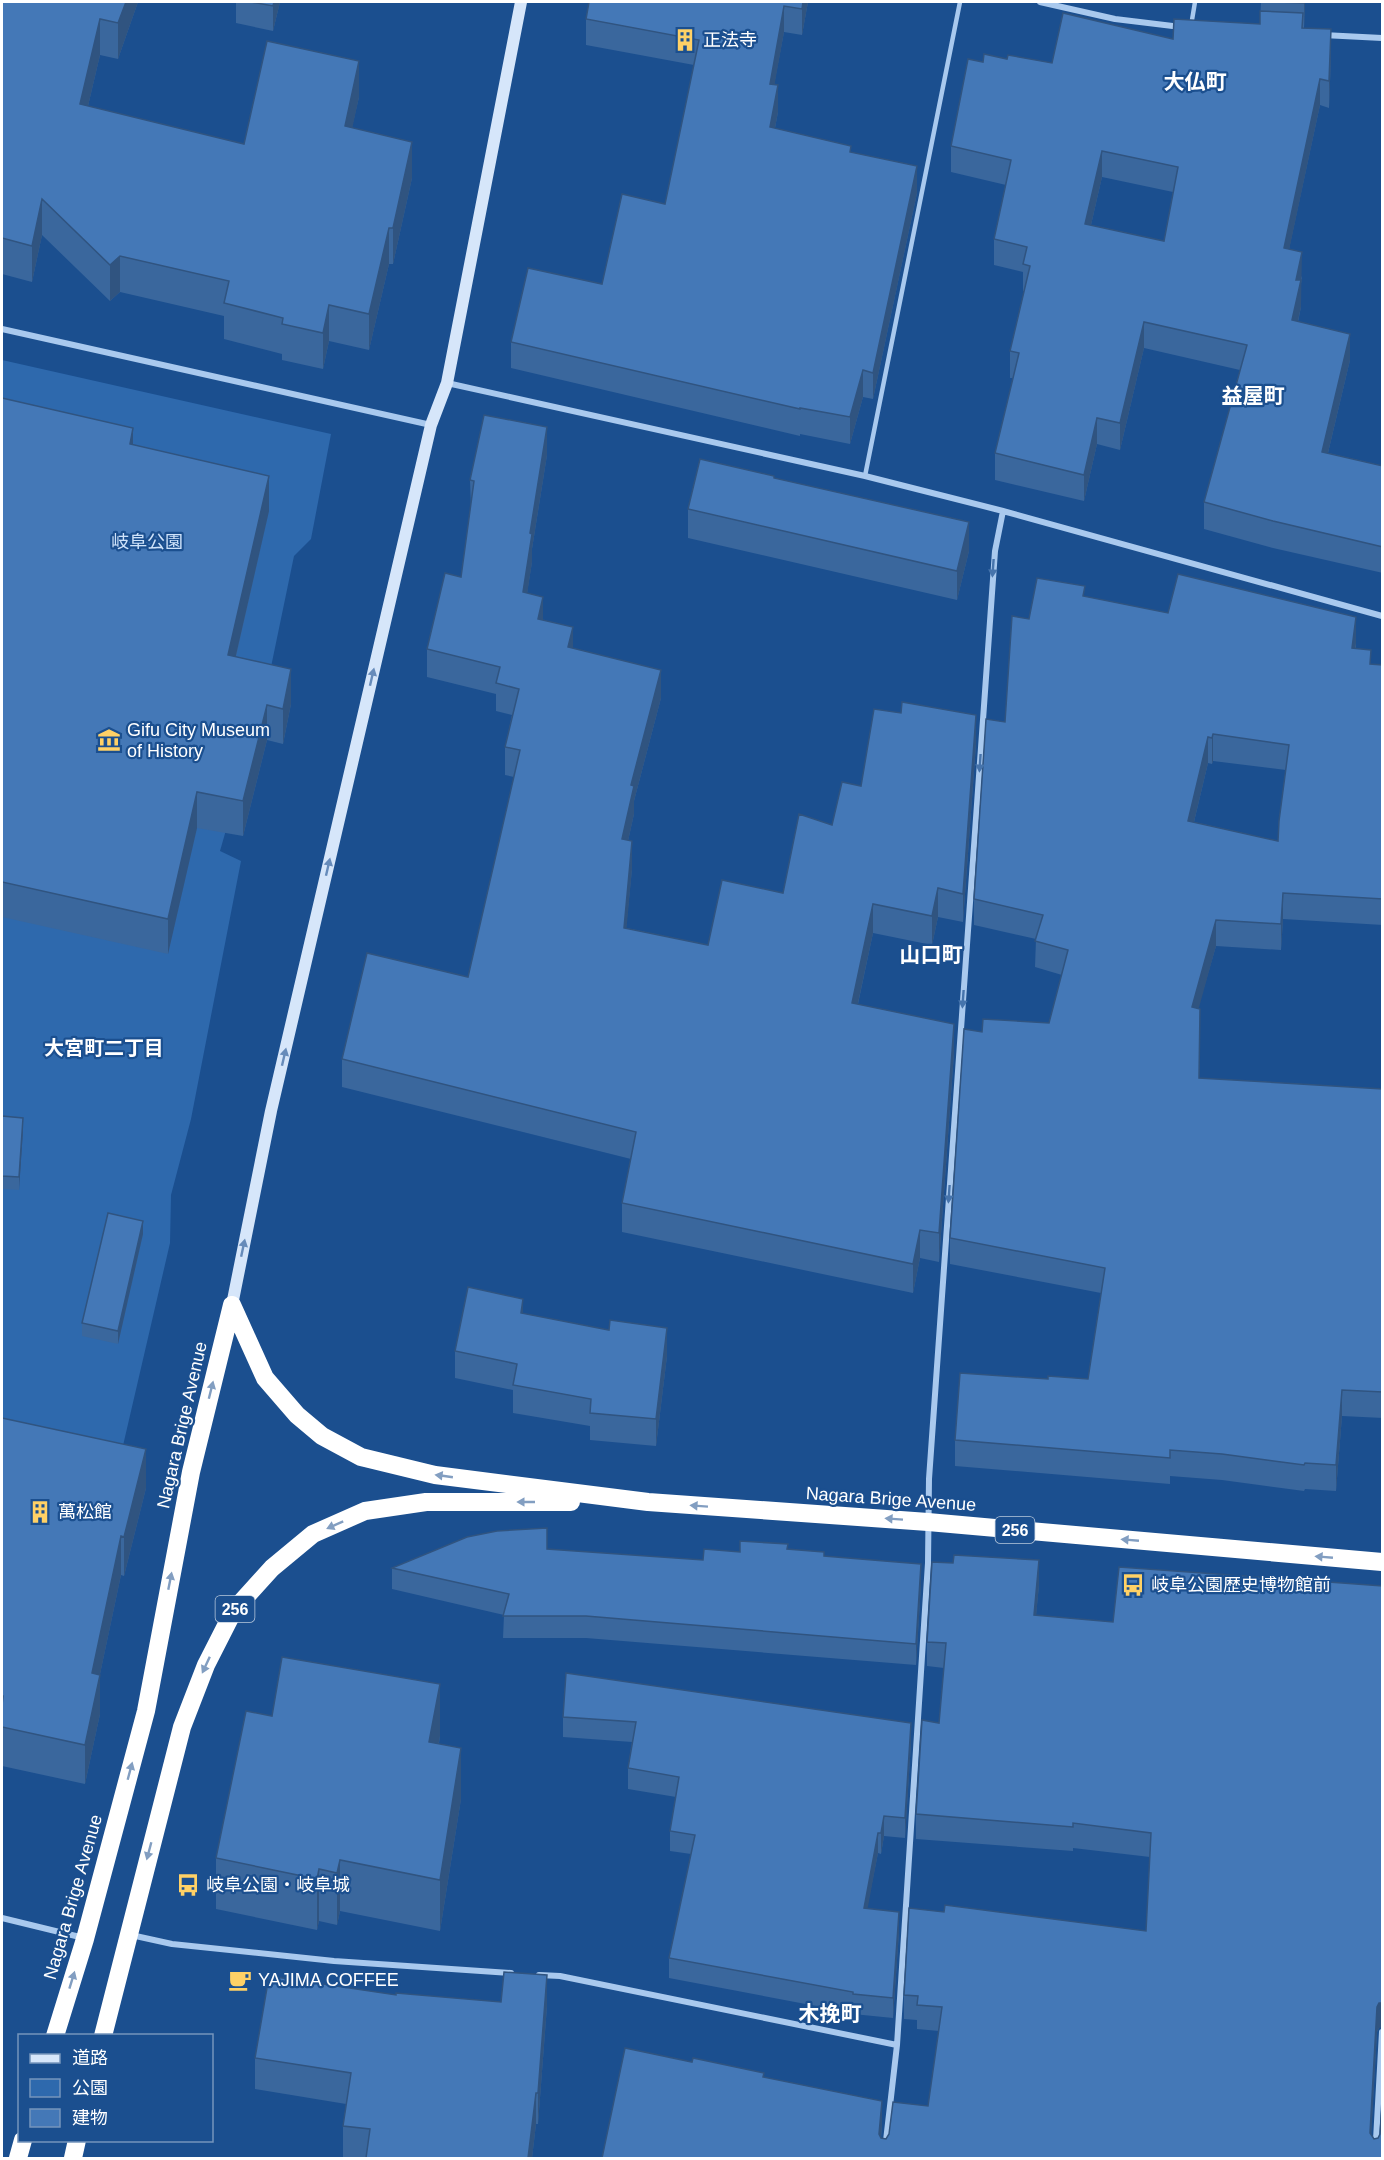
<svg xmlns="http://www.w3.org/2000/svg" width="1384" height="2160" font-family="Helvetica,'Noto Sans JP',sans-serif">
	<style>
		.green { fill: #2e69ad }
		.lines { fill: none; stroke-linecap: round; stroke-linejoin: round }
		.lane { stroke: #a9c9ee; stroke-width: 4.5 }
		.street { stroke: #a9c9ee; stroke-width: 6 }
		.secondary { stroke: #d6e6fa; stroke-width: 12 }
		.highway { stroke: #fff; stroke-width: 18 }
		.wall { fill: #3a679d; fill-rule: evenodd }
		.shaded-wall { fill: #305480 }
		.building { fill: #4478b7; stroke: #305480; stroke-width: 1.5; fill-rule: evenodd }
		.oneway { fill: #4674ac }
		.oneway2 { fill: #668bba }
		.oneway3 { fill: #829ec1 }
		.labels { text-anchor: middle; stroke-width: 4.5; stroke-linejoin: round; paint-order: stroke }
		.shield { fill: #1b4f8f; stroke: #bbcadd; stroke-width: 1.5 }
		.shield-label { font-size: 16px; font-weight: bold; fill: #fff }
		.poi-label { font-size: 18px; fill: #fff; stroke: #1b4f8f; text-anchor: start }
		.park-label { font-size: 18px; fill: #cfe3fa; stroke: #1b4f8f }
		.street-label { font-size: 18px; fill: #fff; stroke: #1b4f8f }
		.neighbourhood-label { font-size: 20px; font-weight: bold; fill: #fff; stroke: #1b4f8f }
		.quarter-label { font-size: 21px; font-weight: bold; fill: #fff; stroke: #1b4f8f }
	</style>
	<rect width="100%" height="100%" fill="#1b4f8f"/>
	<!-- green -->
	<path class="green" d="M2 360 331 434 311 539 294 556 266 691 220 851 241 861 191 1119 171 1195 170 1243 64 1700 2 1699Z"/>
	<g class="lines">
		<!-- lane -->
		<path class="lane" d="M1191 26 1195 2
			M865 476 960 2"/>
		<!-- street -->
		<path class="street" d="M1040 2 1115 19 1181 27
			M1323 35 1382 38
			M2 329 431 425
			M447 383 865 476 1003 511 1382 616
			M2 1918 84 1938
			M131 1935 172 1944 334 1961 511 1973
			M539 1975 560 1976 897 2045
			M884 2158 897 2045 928 1563 929 1479 995 551 1003 511
			M1375 2158 1382 2032"/>
		<!-- secondary -->
		<path class="secondary" d="M232 1305 271 1111 431 425 447 383 521 2"/>
		<!-- highway -->
		<path class="highway" d="M232 1305 265 1378 297 1415 322 1436 361 1457 435 1475 648 1502 928 1522 1382 1562
			M55 2036 85 1939 146 1711 191 1472 232 1305
			M103 2036 182 1727 206 1665 234 1610 272 1568 313 1534 365 1511 426 1502H571
			M18 2158 23 2140
			M73 2158 77 2140"/>
	</g>
	<!-- wall -->
	<path class="wall" d="M2 2H138L118 59 100 55 88 106 244 144 359 97 352 127 412 178 393 264H389L369 350 329 341 323 369 282 360V354L224 339V316L120 292 110 301 42 235 32 282 2 274Z
		M236 2H280L273 31 236 23Z
		M589 2H808L802 35 784 32 774 85 778 112 775 128 851 152 917 193 873 399 863 397 850 444 800 434V436L511 368V342L602 284 665 204 694 65 586 45V19Z
		M1261 2H1305L1304 28 1331 56 1329 108 1320 105 1289 249 1302 278 1301 284V307L1298 322 1350 360 1328 453 1383 466V573L1273 548 1204 529V502L1240 370 1144 348 1120 450 1097 444 1084 501 995 480V453L1013 378H1010V351L1024 291H1023V272L994 265V239L1006 185 951 172V146L983 62 1007 59 1052 63 1173 39 1260 24ZM1102 177 1173 192 1164 241 1091 225Z
		M2 398 133 444 269 511 236 657 291 704 283 744 267 740 243 836 197 828 168 954 2 917Z
		M547 455 532 549V562L527 593 543 621 573 648 661 698 634 801V814L628 841 632 869 626 928 708 945 783 893 861 786 976 744 963 922 938 917 932 945 873 933 858 1004 954 1053 939 1262 920 1258 913 1293 622 1232V1203L631 1159 342 1087V1059L468 977 514 777 505 775V747L512 715 496 711V694L427 677V649L461 577 471 508 470 480Z
		M774 478 969 551 957 600 688 538V509Z
		M1085 597 1168 613 1356 643V649L1371 664 1383 665V925L1283 919 1281 950 1216 946 1198 1008 1200 1035 1199 1078 1383 1089V1418L1342 1416 1336 1491 1305 1489 1304 1491 1222 1480 1170 1476V1484L955 1466V1440L1048 1379H1088L1101 1293 950 1264V1238L982 1032 1049 1023 1062 975 1035 967 1036 939 974 925V899L1005 722 1029 619ZM1213 761 1286 770 1278 841 1194 822 1208 763 1212 764Z
		M2 1116 23 1130 19 1190 2 1189Z
		M143 1234 118 1344 82 1336V1323Z
		M523 1314 667 1356 656 1446 590 1440V1426L513 1413V1390L455 1378V1351Z
		M2 1418 146 1488 124 1576 121 1575 100 1674V1714L85 1784 2 1766Z
		M547 1549 703 1560 740 1552 788 1549 824 1556 921 1585 916 1665 586 1638H503L504 1615 392 1589V1568Z
		M1039 1585 1036 1615 1379 2028 1377 2032 1371 2135 1383 2158H602L692 2062 764 2077 882 2126 881 2138 886 2139 928 2106 939 2031 917 2029V2020L904 2019V1995L1146 1931 1150 1857 1073 1848V1851L916 1839V1814L939 1723 944 1668 927 1666V1642Z
		M566 1673 911 1743 905 1838 884 1836 881 1854 878 1853 867 1908 899 1932 893 2018 853 2014V2013L669 1978V1958L691 1854 670 1851V1831L676 1797 628 1789V1768L632 1742 563 1737V1717Z
		M272 1716 440 1736 439 1743 461 1799 440 1931 340 1911 337 1925 319 1921 317 1930 216 1909V1858Z
		M396 1995 547 2006 538 2124H536L532 2158H353L343 2157V2126L346 2104 255 2089V2058Z"/>
	<!-- shaded-wall -->
	<path class="shaded-wall" d="M126 2H138L118 59V23Z
		M274 2H280L273 31V6Z
		M803 2H808L802 35V9Z
		M1304 2H1305L1304 29Z
		M784 6V32L770 110V84Z
		M100 19V55L80 140V104Z
		M1331 29V56L1329 108V81Z
		M359 61V97L345 162V126Z
		M1320 79V105L1284 274V248Z
		M778 85V112L770 154V127Z
		M412 142V178L393 264V228Z
		M1102 151V177L1085 251V224Z
		M917 166V193L873 399V373Z
		M42 199V235L32 282V246Z
		M389 228V264L369 350V314Z
		M1302 252 1301 307 1292 347V320L1296 280Z
		M120 256V292L110 301V265Z
		M329 305V341L323 369V333Z
		M1144 322V348L1120 450V423Z
		M1350 334V360L1322 478V452Z
		M863 370V397L850 444V417Z
		M1097 418V444L1084 501V475Z
		M547 427V455L532 549V562L523 621V592L530 533Z
		M133 428V463L130 444Z
		M269 476V511L228 690V655Z
		M969 522V551L957 600V571Z
		M543 597V626L538 619Z
		M1356 617V643L1352 675V648Z
		M573 627V656L568 647Z
		M291 669V704L283 744V709Z
		M661 670V698L634 801V814L622 868V839L631 785Z
		M267 705V740L243 836V801Z
		M976 715V744L963 922V894Z
		M1213 734V761L1212 764V738Z
		M1208 737V763L1188 847V821Z
		M197 792V828L168 954V919Z
		M632 841V869L624 956V928Z
		M938 888V917L932 945V916Z
		M1283 893V919L1281 950V924Z
		M873 904V933L852 1031V1003Z
		M1216 920V946L1192 1033V1007Z
		M954 1024V1053L939 1262V1233Z
		M23 1118V1130L19 1190V1177Z
		M143 1221V1234L118 1344V1331Z
		M920 1230V1258L913 1293V1264Z
		M523 1299V1326L521 1313Z
		M667 1328V1356L656 1446V1419Z
		M1342 1390V1416L1336 1491V1465Z
		M146 1449V1488L124 1576V1537Z
		M121 1536V1575L92 1712V1673Z
		M1039 1560V1585L1034 1639V1615Z
		M921 1564V1585L916 1665V1644Z
		M100 1675V1714L85 1784V1745Z
		M440 1684V1736L429 1793V1742Z
		M911 1723V1743L905 1838V1818Z
		M461 1748V1799L440 1931V1880Z
		M884 1816V1836L881 1854V1833Z
		M878 1833V1853L864 1928V1908Z
		M340 1860V1911L337 1925V1873Z
		M319 1869V1921L317 1930V1879Z
		M899 1912V1932L893 2018V1998Z
		M547 1975V2006L538 2124V2093Z
		M1379 2003H1383V2027L1379 2028 1377 2032 1370 2158V2133L1377 2007Z
		M536 2093V2124L532 2158H528Z
		M882 2101V2126L879 2158V2134Z"/>
	<!-- building -->
	<path class="building" d="M2 2H126L118 23 100 19 80 104 244 144 267 41 359 61 345 126 412 142 393 228H389L369 314 329 305 323 333 282 324 283 318 224 303 229 281 120 256 110 265 42 199 32 246 2 238Z
		M251 2H274L273 6Z
		M589 2H803L802 9 784 6 770 84 778 85 770 127 851 146 850 152 917 166 873 373 863 370 850 417 800 408V409L511 342 528 268 602 284 622 194 665 204 699 40 586 19Z
		M1278 2H1304V3Z
		M1260 11 1303 13 1302 28 1331 29 1329 81 1320 79 1284 248 1302 252 1296 280H1301L1292 320 1350 334 1322 452 1383 466V547L1273 521 1204 502 1247 345 1144 322 1120 423 1097 418 1084 475 995 453 1019 353 1010 351 1030 266 1023 264 1027 247 994 239 1011 160 951 146 968 59 983 62 984 54 1007 59 1008 55 1052 63 1063 13 1173 39 1174 19 1260 24ZM1102 151 1178 167 1164 241 1085 224Z
		M2 398 133 428 130 444 269 476 228 655 291 669 283 709 267 705 243 801 197 792 168 919 2 882Z
		M484 415 547 427 530 533 532 534 523 592 543 597 538 619 573 627 568 647 661 670 631 785 634 786 622 839 632 841 624 928 708 945 722 880 783 893 799 814 832 825 842 782 861 786 874 709 901 713 902 702 976 715 963 894 938 888 932 916 873 904 852 1003 954 1024 939 1233 920 1230 913 1264 622 1203 636 1132 342 1059 367 953 468 977 520 750 505 747 519 689 496 683 500 667 427 649 445 573 461 577 474 481 470 480Z
		M700 459 774 476V478L969 522 957 571 688 509Z
		M1178 574 1356 617 1352 648 1371 650 1370 664 1383 665V899L1283 893 1281 924 1216 920 1192 1007 1200 1009 1199 1078 1383 1089V1392L1342 1390 1336 1465 1305 1463 1304 1465 1222 1454 1170 1450V1458L955 1440 960 1373 1048 1379V1376L1088 1379 1105 1268 950 1238 964 1029 982 1032 983 1019 1049 1023 1068 950 1035 941 1043 915 974 899 986 719 1005 722 1012 616 1029 619 1037 578 1085 586 1083 596 1168 613ZM1213 734 1289 745 1279 821 1278 841 1188 821 1208 737 1212 738Z
		M2 1116 23 1118 19 1177 2 1176Z
		M108 1213 143 1221 118 1331 82 1323Z
		M468 1287 523 1299 521 1313 609 1330 610 1320 667 1328 656 1419 590 1413 591 1399 513 1385 517 1364 455 1351Z
		M2 1418 146 1449 124 1537 121 1536 92 1673 100 1675 85 1745 2 1727V1705L3 1696 2 1695Z
		M547 1528V1549L703 1560 704 1549 740 1552V1541L788 1544 787 1549 824 1552V1556L921 1564 916 1644 586 1616H503L509 1594 392 1568 467 1537 497 1531Z
		M954 1555 1039 1560 1034 1615 1113 1622 1119 1567 1383 1586V2003H1379L1377 2007 1370 2133 1374 2139 1378 2138 1380 2134 1383 2093V2158H602L625 2048 692 2062 693 2058 764 2073 763 2077 882 2101 879 2134 881 2138 886 2139 889 2134 893 2102 928 2106 942 2007 917 2005 918 1996 904 1995 909 1908 944 1912 945 1905 1146 1931 1151 1833 1073 1823V1827L916 1814 922 1720 939 1723 946 1643 927 1642 932 1562 953 1563Z
		M282 1657 440 1684 429 1742 461 1748 440 1880 340 1860 337 1873 319 1869 317 1879 216 1858 246 1711 272 1716Z
		M566 1673 911 1723 905 1818 884 1816 881 1833H878L864 1908 899 1912 893 1998 853 1994V1992L669 1958 695 1835 670 1831 679 1777 628 1768 636 1722 563 1717Z
		M504 1972 547 1975 538 2093H536L528 2158H366L370 2129 343 2126 351 2073 255 2058 269 1976 396 1995V1993L501 2002Z"/>
	<!-- one-way arrows -->
	<defs><path id="oneway-solid" d="M-6-.8H1V-3.2L6.5 0L1 3.2V.8H-6Z" transform="scale(1.5)"/></defs>
	<g class="oneway">
		<use href="#oneway-solid" transform="translate(993 568) rotate(94)"/>
		<use href="#oneway-solid" transform="translate(980 763) rotate(94)"/>
		<use href="#oneway-solid" transform="translate(963 999) rotate(94)"/>
		<use href="#oneway-solid" transform="translate(949 1194) rotate(94)"/>
	</g>
	<g class="oneway2">
		<use href="#oneway-solid" transform="translate(372 677) rotate(-77)"/>
		<use href="#oneway-solid" transform="translate(328 867) rotate(-77)"/>
		<use href="#oneway-solid" transform="translate(284 1057) rotate(-77)"/>
		<use href="#oneway-solid" transform="translate(243 1248) rotate(-78)"/>
	</g>
	<g class="oneway3">
		<use href="#oneway-solid" transform="translate(211 1390) rotate(-76)"/>
		<use href="#oneway-solid" transform="translate(444 1476) rotate(-172)"/>
		<use href="#oneway-solid" transform="translate(526 1502) rotate(180)"/>
		<use href="#oneway-solid" transform="translate(699 1506) rotate(-176)"/>
		<use href="#oneway-solid" transform="translate(894 1519) rotate(-176)"/>
		<use href="#oneway-solid" transform="translate(335 1525) rotate(156)"/>
		<use href="#oneway-solid" transform="translate(1130 1540) rotate(-175)"/>
		<use href="#oneway-solid" transform="translate(1324 1557) rotate(-175)"/>
		<use href="#oneway-solid" transform="translate(170 1581) rotate(-79)"/>
		<use href="#oneway-solid" transform="translate(206 1665) rotate(115)"/>
		<use href="#oneway-solid" transform="translate(130 1771) rotate(-75)"/>
		<use href="#oneway-solid" transform="translate(149 1851) rotate(105)"/>
		<use href="#oneway-solid" transform="translate(72 1980) rotate(-73)"/>
	</g>
	<!-- icons -->
	<defs>
		<g id="building-bare" transform="scale(1.8)"><path d="M-4-6H4V6H1V3H-1V6H-4ZM-2.5-4.3h1.7v1.8h-1.7ZM.8-4.3h1.7v1.8H.8ZM-2.5-1h1.7V.8h-1.7ZM.8-1h1.7V.8H.8Z" fill="#ffd166" stroke="#1b4f8f" stroke-width="2.5" paint-order="stroke"/></g>
		<g id="museum-bare" transform="scale(1.8)"><path d="M0-6L6-3V-2H-6V-3ZM-5-1h2V3h-2ZM-1-1h2V3h-2ZM3-1h2V3H3ZM-6 4H6V6H-6Z" fill="#ffd166" stroke="#1b4f8f" stroke-width="2.5" paint-order="stroke"/></g>
		<g id="bus-bare" transform="scale(1.8)"><path d="M-5-6H5V4H4V6H2V4H-2V6H-4V4H-5ZM-3.5-4V0h7V-4ZM-3.5 1.2v1.5H-2V1.2ZM2 1.2v1.5H3.5V1.2Z" fill="#ffd166" stroke="#1b4f8f" stroke-width="2.5" paint-order="stroke"/></g>
		<g id="cafe-bare" transform="scale(1.8)"><path d="M-5.5-4.5H6V0H3Q3 3.5 0 3.5H-2.5Q-5.5 3.5-5.5 0ZM3-3.2v2h1.7v-2ZM-6 4.5H4V6H-6Z" fill="#ffd166" stroke="#1b4f8f" stroke-width="2.5" paint-order="stroke"/></g>
	</defs>
	<g fill-rule="evenodd">
		<use href="#building-bare" x="685" y="40"/>
		<use href="#museum-bare" x="109" y="740"/>
		<use href="#building-bare" x="40" y="1512"/>
		<use href="#bus-bare" x="1133" y="1585"/>
		<use href="#bus-bare" x="188" y="1885"/>
		<use href="#cafe-bare" x="240" y="1980"/>
	</g>
	<g class="labels">
		<!-- shield labels -->
		<g class="shield">
			<rect x="995.5" y="1517" width="39" height="26" rx="4.5"/>
			<rect x="215.5" y="1596" width="39" height="26" rx="4.5"/>
		</g>
		<g class="shield-label">
			<text x="1015" y="1536">256</text>
			<text x="235" y="1615">256</text>
		</g>
		<!-- poi labels -->
		<g class="poi-label">
			<text x="703" y="46">正法寺</text>
			<text x="127" y="736">Gifu City Museum<tspan x="127" dy="21">of History</tspan></text>
			<text x="58" y="1518">萬松館</text>
			<text x="1151" y="1591">岐阜公園歴史博物館前</text>
			<text x="206" y="1891">岐阜公園・岐阜城</text>
			<text x="258" y="1986">YAJIMA COFFEE</text>
		</g>
		<!-- park labels -->
		<g class="park-label">
			<text x="147" y="548">岐阜公園</text>
		</g>
		<!-- street labels -->
		<g class="street-label">
			<text transform="translate(182 1425) rotate(-77)" y="6">Nagara Brige Avenue</text>
			<text transform="translate(891 1499) rotate(4)" y="6">Nagara Brige Avenue</text>
			<text transform="translate(73 1897) rotate(-74)" y="6">Nagara Brige Avenue</text>
		</g>
		<!-- neighbourhood labels -->
		<g class="neighbourhood-label">
			<text x="104" y="1055">大宮町二丁目</text>
		</g>
		<!-- quarter labels -->
		<g class="quarter-label">
			<text x="1195" y="89">大仏町</text>
			<text x="1253" y="403">益屋町</text>
			<text x="931" y="962">山口町</text>
			<text x="830" y="2021">木挽町</text>
		</g>
	</g>
	<!-- border -->
	<rect width="1384" height="2160" fill="none" stroke="#ffffff" stroke-width="6"/>
	<!-- legend -->
	<rect x="18" y="2034" width="195" height="108" fill="#1b4f8f" stroke="#7695bc" stroke-width="1.5"/>
	<rect x="30" y="2054" width="30" height="9" fill="#d6e6fa" stroke="#7695bc" stroke-width="1.5"/>
	<text x="72" y="2064" font-size="18" fill="#ffffff">道路</text>
	<rect x="30" y="2079" width="30" height="18" fill="#2e69ad" stroke="#7695bc" stroke-width="1.5"/>
	<text x="72" y="2094" font-size="18" fill="#ffffff">公園</text>
	<rect x="30" y="2109" width="30" height="18" fill="#4478b7" stroke="#7695bc" stroke-width="1.5"/>
	<text x="72" y="2124" font-size="18" fill="#ffffff">建物</text>
</svg>
